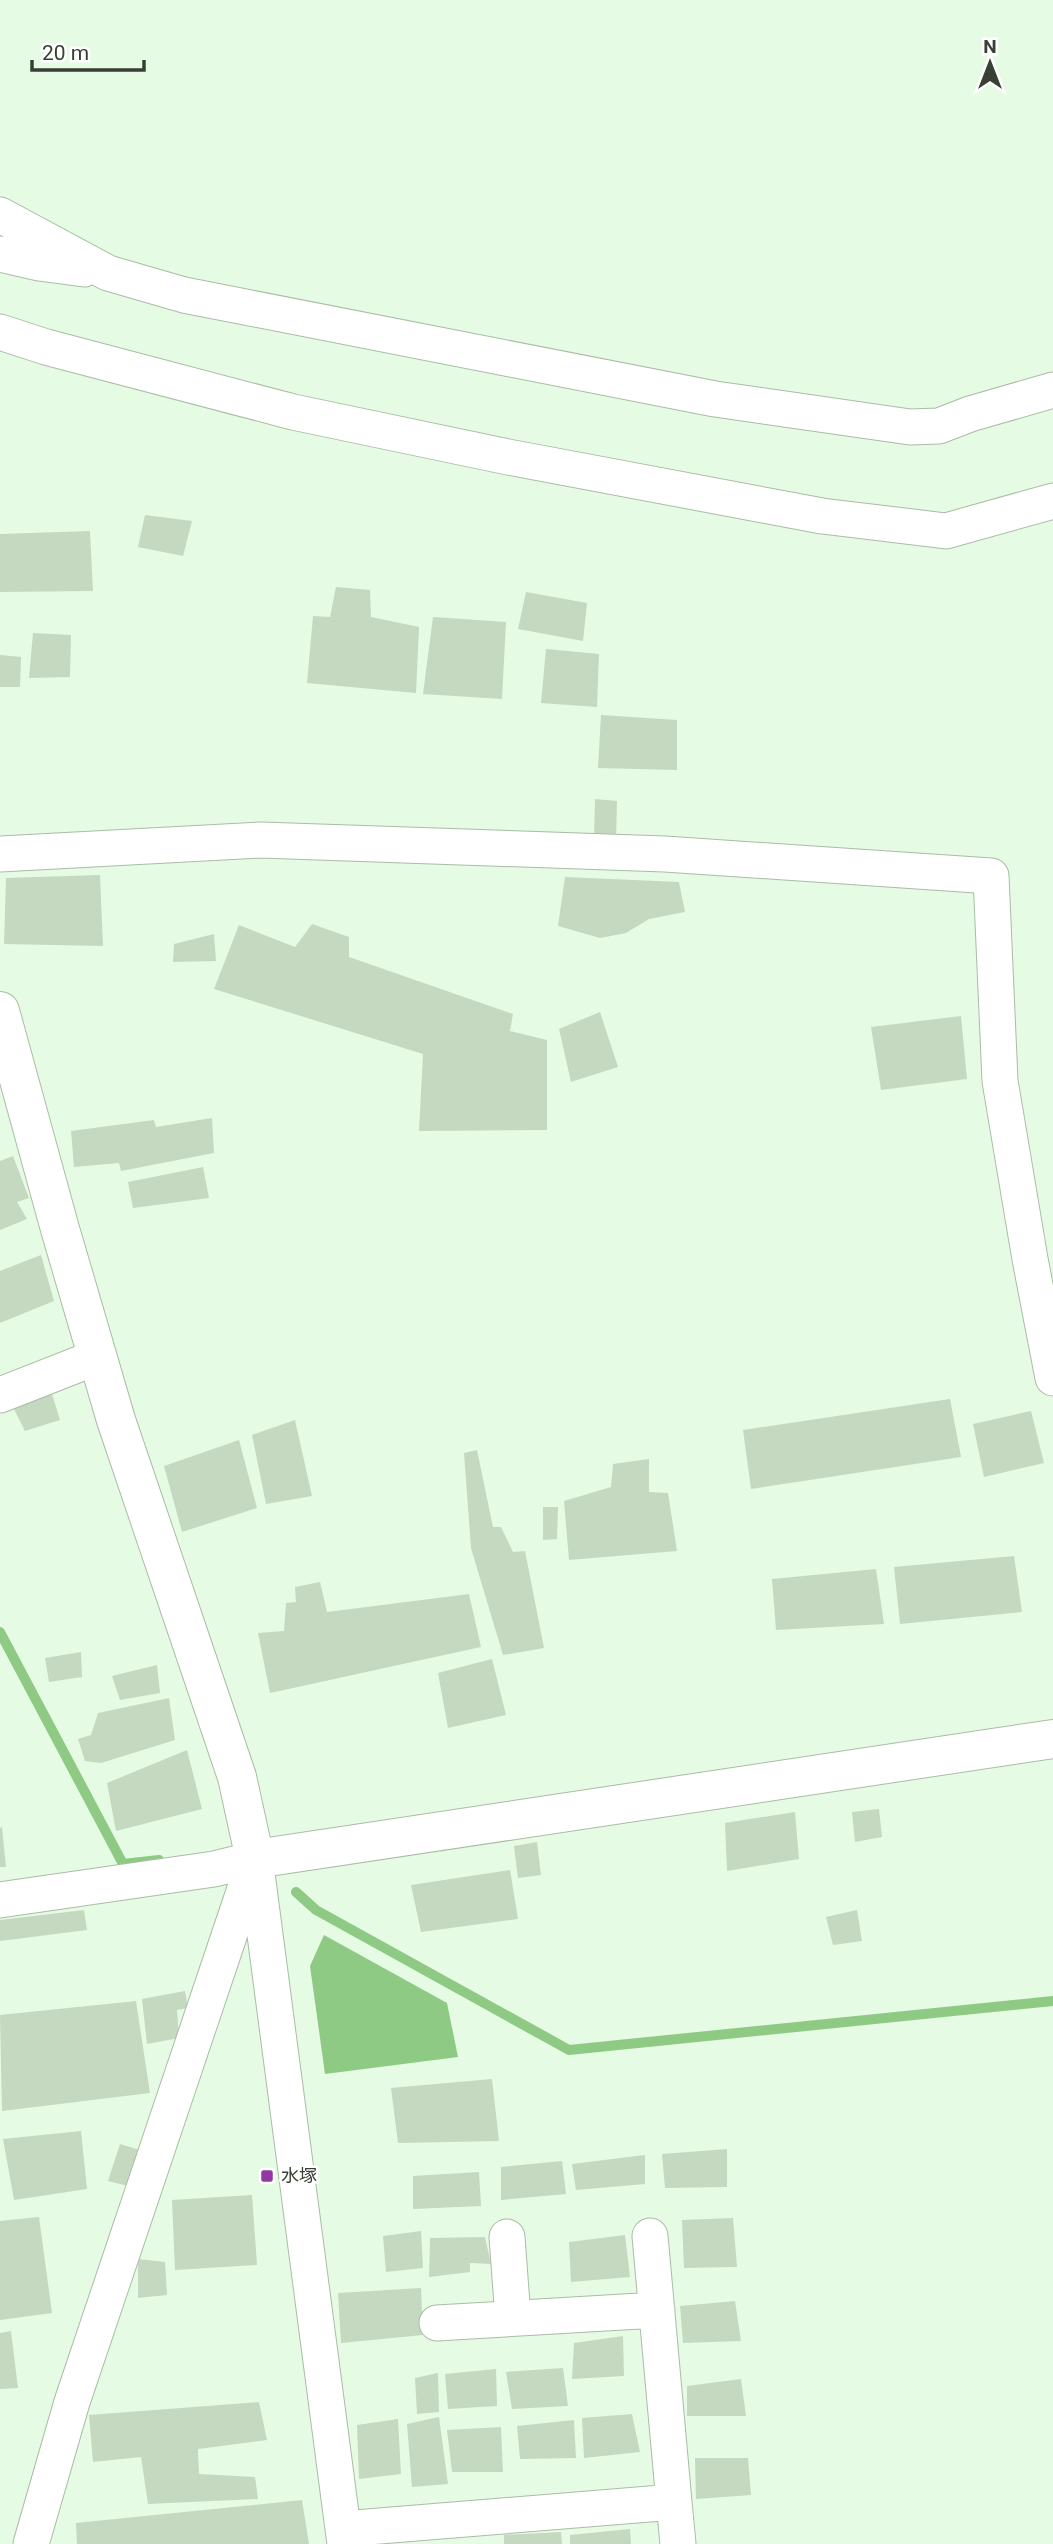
<svg xmlns="http://www.w3.org/2000/svg" width="1053" height="2544" font-family="Roboto,'Noto Sans JP',sans-serif">
	<style>
		.forest { fill: #8fca85 }
		.lines { fill: none; stroke-linecap: round; stroke-linejoin: round }
		.stream { stroke: #8fca85; stroke-width: 10 }
		.building { fill: #c4d9c0 }
		.minor-casing { stroke: #a9bda5; stroke-width: 37 }
		.tertiary-casing { stroke: #a9bda5; stroke-width: 40 }
		.minor { stroke: #fff; stroke-width: 35 }
		.tertiary { stroke: #fff; stroke-width: 38 }
		.poi-dot { fill: #9238a3; stroke: #fff; stroke-width: 2.5 }
		.labels { text-anchor: middle; stroke-width: 5; stroke-linejoin: round; paint-order: stroke }
		.poi-label { font-size: 18px; fill: #384036; stroke: #fff; text-anchor: start }
	</style>
	<rect width="100%" height="100%" fill="#e6fbe3"/>
	<!-- forest -->
	<path class="forest" d="M324 1935 447 2003 458 2057 325 2074 310 1966Z"/>
	<g class="lines">
		<!-- stream -->
		<path class="stream" d="M0 1632 123 1864 159 1860
			M296 1892 316 1910 569 2050 1053 2001"/>
	</g>
	<!-- building -->
	<path class="building" d="M145 515 192 521 183 556 138 547Z
		M90 531 93 591 0 592V534Z
		M336 587 370 590 371 617 419 627 416 693 307 683 313 616 330 617Z
		M526 592 587 603 583 641 518 629Z
		M433 617 506 622 502 699 423 694Z
		M33 633 71 635 70 677 29 678Z
		M546 649 599 654 597 707 541 703Z
		M0 655 21 657 20 687H0Z
		M601 715 677 720V770L598 768Z
		M595 799 617 801 616 840 594 837Z
		M100 875 103 946 4 944 6 878Z
		M565 877 679 882 685 912 649 919 626 933 600 938 558 926Z
		M312 924 349 937V957L513 1014 510 1031 547 1040V1130L419 1131 423 1054 214 989 239 925 295 947Z
		M214 934 216 961 173 962 174 944Z
		M600 1012 618 1067 571 1082 559 1029Z
		M961 1016 967 1079 881 1090 871 1027Z
		M212 1118 214 1153 121 1171 119 1163 74 1167 71 1131 154 1120 156 1127Z
		M13 1156 29 1198 17 1202 27 1219 0 1230V1161Z
		M203 1167 209 1198 133 1208 128 1182Z
		M41 1255 54 1301 0 1323V1271Z
		M52 1394 60 1420 25 1431 13 1407Z
		M950 1399 961 1457 751 1489 743 1430Z
		M1031 1411 1044 1463 984 1477 973 1424Z
		M295 1420 312 1496 266 1504 252 1435Z
		M239 1440 257 1508 182 1532 164 1466Z
		M477 1450 493 1527H501L513 1552 525 1551 544 1648 503 1655 471 1548 464 1453Z
		M649 1459V1492L668 1493 677 1551 569 1560 564 1501 611 1487 613 1464Z
		M543 1507H558L557 1539 543 1540Z
		M1014 1556 1022 1612 900 1624 894 1567Z
		M876 1569 884 1624 776 1630 772 1579Z
		M320 1582 327 1612 469 1594 481 1647 270 1693 258 1633 284 1631 286 1603 296 1602 295 1587Z
		M81 1652 82 1677 49 1682 45 1658Z
		M492 1659 506 1715 448 1728 438 1673Z
		M157 1665 160 1693 120 1700 112 1676Z
		M169 1698 175 1740 101 1763 85 1761 78 1739 91 1735 98 1713Z
		M187 1750 202 1809 116 1831 107 1783Z
		M879 1809 882 1837 855 1842 852 1812Z
		M795 1812 799 1859 727 1871 725 1823Z
		M2 1827 6 1867H0V1828Z
		M537 1842 541 1875 518 1878 514 1846Z
		M510 1870 518 1919 421 1932 411 1885Z
		M84 1910 87 1930 0 1941V1920Z
		M857 1910 862 1941 833 1945 826 1917Z
		M185 1991 188 2008 177 2010 179 2038 147 2044 142 1999Z
		M136 2001 150 2093 2 2111 0 2015Z
		M492 2079 499 2141 398 2143 391 2088Z
		M81 2131 87 2189 14 2200 3 2139Z
		M120 2144 140 2150 128 2186 108 2181Z
		M727 2149V2187L665 2188 662 2154Z
		M645 2155V2184L576 2190 572 2164Z
		M562 2161 566 2194 501 2200V2167Z
		M479 2172 481 2206 413 2209V2176Z
		M252 2195 257 2265 175 2270 172 2200Z
		M39 2217 52 2313 0 2320V2221Z
		M733 2218 737 2267 684 2268 682 2220Z
		M421 2231 423 2268 386 2272 383 2236Z
		M625 2235 630 2277 571 2282 569 2242Z
		M485 2237 491 2264 470 2263V2272L429 2277 430 2238Z
		M138 2259 165 2262 167 2295 138 2298Z
		M421 2288 423 2335 341 2343 338 2293Z
		M735 2301 741 2341 683 2343 680 2306Z
		M11 2331 18 2388 0 2389V2333Z
		M623 2336 624 2376 572 2379 574 2343Z
		M563 2368 568 2406 512 2409 506 2372Z
		M496 2369 497 2406 448 2409 445 2374Z
		M438 2373 439 2412 417 2414 415 2378Z
		M741 2379 746 2416H687V2386Z
		M259 2402 267 2440 198 2449 199 2474 255 2477 258 2499 148 2504 141 2457 93 2462 89 2415Z
		M632 2414 640 2452 584 2458 582 2418Z
		M439 2417 448 2484 412 2487 407 2424Z
		M398 2419 401 2474 359 2479 357 2425Z
		M574 2420 576 2458 520 2459 517 2426Z
		M501 2427 503 2472H452L447 2430Z
		M695 2458H748L751 2495 696 2499Z
		M302 2500 309 2544H77L76 2523Z
		M630 2529 631 2544H570V2535Z
		M561 2532 562 2544H504V2535Z"/>
	<g class="lines">
		<!-- minor casing -->
		<g class="minor-casing">
			<path id="minor" d="M0 215 108 273 184 295 715 399 910 427 939 426 970 414 1053 390
				M0 254 39 263 84 269
				M0 332 46 347 293 412 508 457 822 516 946 531 1053 501
				M0 854 261 840 665 854 991 876 1000 1081 1030 1259 1053 1378
				M0 1395 97 1357
				M256 1866 345 2544
				M0 1900 214 1869 255 1859
				M507 2237 513 2318
				M437 2323 657 2310
				M674 2502 678 2544
				M343 2529 674 2502 650 2236
				M31 2544 72 2402 255 1859"/>
		</g>
		<!-- tertiary casing -->
		<g class="tertiary-casing">
			<path id="tertiary" d="M0 1011 60 1229 116 1420 237 1777 255 1859 1053 1739"/>
		</g>
		<!-- minor -->
		<use href="#minor" class="minor"/>
		<!-- tertiary -->
		<use href="#tertiary" class="tertiary"/>
	</g>
	<!-- markers -->
	<rect class="poi-dot" x="260" y="2169" width="14" height="14" rx="3.5"/>
	<g class="labels">
		<!-- poi labels -->
		<g class="poi-label">
			<text x="281" y="2182">水塚</text>
		</g>
	</g>
	<!-- north arrow -->
	<g transform="translate(990 63)" stroke="#ffffff" stroke-width="5" paint-order="stroke">
	<path d="M0-5L12 26L0 18L-12 26Z" fill="#384036"/>
	<text y="-10" font-size="19" font-weight="bold" text-anchor="middle" fill="#384036">N</text>
	</g>
	<!-- scale -->
	<path d="M32 60v10h112v-10" fill="none" stroke="#384036" stroke-width="3.5"/>
	<text x="42" y="60" font-size="21" fill="#384036" stroke="#ffffff" stroke-width="5" paint-order="stroke">20 m</text>
</svg>
